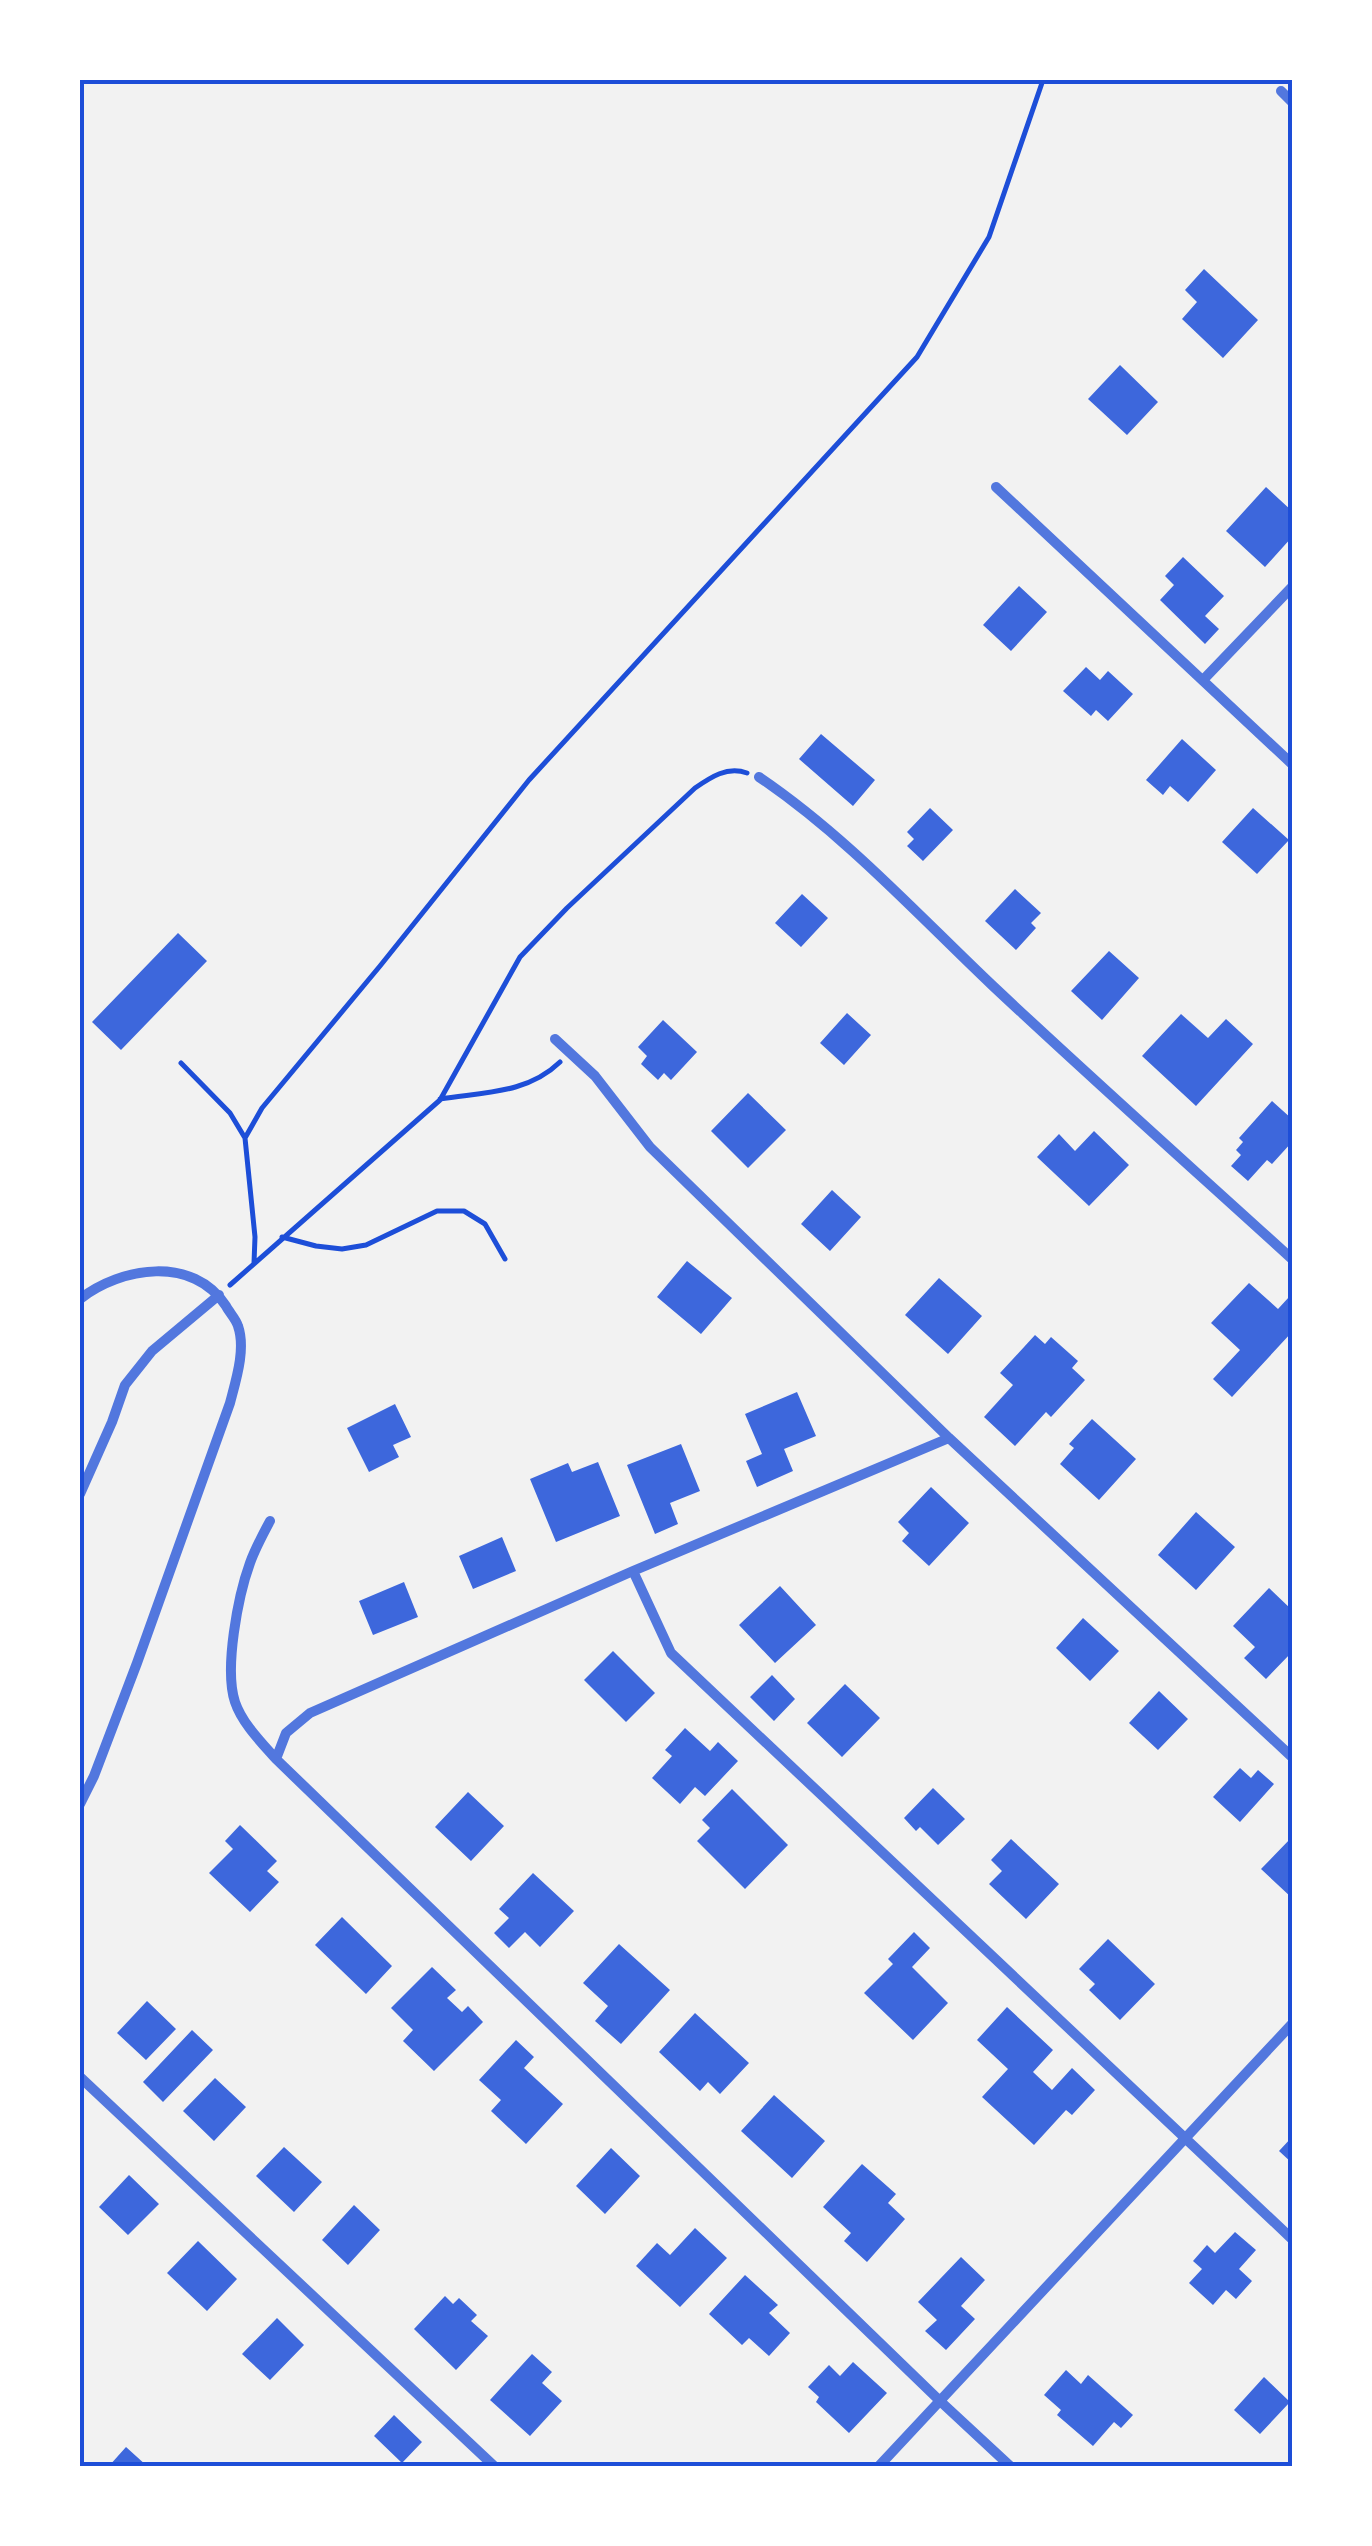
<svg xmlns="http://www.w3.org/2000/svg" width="1372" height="2546" font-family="Inter,sans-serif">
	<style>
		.building { fill: #3d67dc }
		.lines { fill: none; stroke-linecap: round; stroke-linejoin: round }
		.path { stroke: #1d4ed8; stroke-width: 5 }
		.minor { stroke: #5277de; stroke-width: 10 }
		.neatline { fill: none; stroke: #1d4ed8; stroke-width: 4 }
	</style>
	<rect width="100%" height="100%" fill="#f2f2f2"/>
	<!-- building -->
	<path class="building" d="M1204 269 1258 320 1223 358 1182 319 1197 302 1185 290Z
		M1120 365 1158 402 1127 435 1088 399Z
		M1266 487 1292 511V537L1265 567 1226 531Z
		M1183 557 1224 596 1205 616 1219 629 1205 644 1160 600 1174 585 1165 576Z
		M1019 586 1047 612 1011 651 983 625Z
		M1086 667 1100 680 1108 671 1133 694 1108 721 1096 710 1091 716 1063 691Z
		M821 734 875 780 853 806 799 759Z
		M1182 739 1216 770 1188 802 1170 786 1163 795 1146 780Z
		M930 808 953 830 923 861 907 846 914 839 907 832Z
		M1253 808 1289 840 1257 874 1222 842Z
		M1015 889 1041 913 1031 923 1036 928 1016 950 985 921Z
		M802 894 828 918 801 947 775 923Z
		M178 933 207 961 121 1050 92 1022Z
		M1109 951 1139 978 1102 1020 1071 991Z
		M847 1013 871 1035 844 1065 820 1043Z
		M1181 1014 1208 1038 1226 1019 1253 1044 1196 1106 1142 1056Z
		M663 1020 697 1052 671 1080 664 1073 658 1080 641 1064 647 1056 638 1047Z
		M748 1093 786 1130 748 1168 711 1131Z
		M1272 1101 1292 1119V1142L1272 1164 1267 1160 1248 1181 1231 1166 1241 1155 1236 1150 1243 1142 1239 1138Z
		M1094 1131 1129 1165 1089 1206 1037 1157 1059 1134 1075 1151Z
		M832 1190 861 1217 830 1251 801 1224Z
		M687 1261 732 1298 701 1334 657 1297Z
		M939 1278 982 1316 948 1354 905 1315Z
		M1249 1283 1278 1309 1289 1297 1292 1300V1332L1232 1397 1213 1379 1240 1350 1211 1323Z
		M1035 1335 1045 1344 1051 1337 1078 1361 1072 1368 1085 1380 1051 1417 1046 1412 1015 1446 984 1417 1013 1385 1000 1373Z
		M797 1392 816 1436 784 1449 793 1471 757 1487 746 1461 762 1454 745 1414Z
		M395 1404 411 1437 393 1445 399 1457 369 1472 347 1428Z
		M1092 1419 1136 1459 1099 1500 1060 1464 1074 1448 1069 1444Z
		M681 1444 700 1491 670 1503 678 1524 655 1534 627 1465Z
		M598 1462 620 1516 556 1542 530 1479 568 1463 572 1472Z
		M931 1487 969 1523 929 1566 902 1541 909 1533 898 1522Z
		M1196 1512 1235 1547 1196 1590 1158 1555Z
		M502 1537 516 1571 473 1589 459 1556Z
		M404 1582 418 1617 373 1635 359 1601Z
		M780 1586 816 1625 775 1663 739 1625Z
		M1269 1588 1292 1610V1652L1266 1679 1244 1658 1255 1647 1233 1626Z
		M1083 1618 1119 1651 1090 1681 1056 1648Z
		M613 1651 655 1693 626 1722 584 1680Z
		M772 1675 795 1699 774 1721 750 1697Z
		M845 1684 880 1718 842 1757 807 1723Z
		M1159 1691 1188 1719 1158 1750 1129 1723Z
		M685 1728 710 1751 718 1742 738 1761 705 1796 695 1787 680 1804 652 1778 672 1756 665 1750Z
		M1240 1768 1251 1778 1258 1770 1274 1784 1240 1822 1213 1797Z
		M933 1788 965 1819 938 1845 920 1827 916 1831 904 1818Z
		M732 1789 788 1845 745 1889 697 1841 710 1828 702 1820Z
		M468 1792 504 1826 471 1861 435 1827Z
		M240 1825 277 1861 267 1871 279 1882 250 1912 209 1873 233 1849 225 1841Z
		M1292 1837V1898L1261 1869Z
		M1011 1839 1059 1884 1026 1919 989 1884 1002 1871 991 1860Z
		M533 1873 574 1911 540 1947 525 1932 509 1948 494 1933 509 1918 499 1909Z
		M342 1917 392 1966 366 1994 315 1945Z
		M914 1932 930 1948 912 1967 948 2003 913 2040 864 1993 893 1964 888 1959Z
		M1108 1939 1155 1984 1120 2020 1089 1990 1095 1984 1079 1969Z
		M619 1944 670 1990 621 2044 595 2021 608 2006 583 1983Z
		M432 1967 456 1990 447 1998 462 2012 468 2006 483 2022 434 2071 403 2041 413 2030 391 2008Z
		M147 2001 176 2029 146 2060 117 2033Z
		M1007 2007 1053 2050 1033 2072 1052 2090 1072 2068 1095 2090 1072 2115 1066 2110 1034 2145 982 2097 1008 2069 977 2040Z
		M695 2013 749 2063 720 2094 708 2082 700 2091 659 2052Z
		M192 2030 213 2050 163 2102 143 2082Z
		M516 2040 534 2057 524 2068 563 2104 526 2144 491 2111 501 2100 479 2080Z
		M215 2078 246 2107 214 2141 183 2111Z
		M774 2095 825 2141 792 2178 741 2131Z
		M1292 2137V2163L1279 2151Z
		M284 2147 322 2182 294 2212 256 2176Z
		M611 2148 640 2176 605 2214 576 2186Z
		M862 2164 896 2194 888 2203 905 2219 867 2262 844 2241 851 2233 823 2207Z
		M129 2175 159 2204 128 2235 99 2207Z
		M354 2205 380 2230 348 2265 322 2240Z
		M695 2228 727 2258 680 2307 636 2266 657 2243 670 2255Z
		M1235 2232 1256 2250 1239 2269 1252 2281 1236 2299 1226 2290 1213 2305 1189 2283 1202 2269 1193 2261 1207 2245 1215 2253Z
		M198 2241 237 2279 207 2311 167 2273Z
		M961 2257 985 2280 961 2306 975 2319 946 2350 925 2331 937 2320 918 2302Z
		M745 2275 778 2305 769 2313 790 2333 769 2356 749 2338 742 2345 709 2314Z
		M445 2296 453 2304 459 2298 477 2315 471 2321 488 2336 456 2370 414 2329Z
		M277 2318 304 2345 270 2380 242 2354Z
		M532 2354 552 2372 542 2383 562 2401 530 2436 490 2400Z
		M853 2362 887 2393 849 2433 816 2402 819 2397 808 2387 829 2365 840 2376Z
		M1066 2370 1081 2384 1088 2375 1133 2415 1121 2428 1114 2422 1093 2446 1057 2415 1061 2410 1044 2395Z
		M1264 2377 1290 2402 1260 2434 1234 2410Z
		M394 2415 422 2442 402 2463 374 2436Z
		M126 2447 147 2466H109Z"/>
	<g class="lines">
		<!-- path -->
		<path class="path" d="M181 1063 230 1113 245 1138
			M440 1099C483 1092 527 1094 560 1062
			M282 1237 316 1246 342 1249 366 1245 437 1211H464L485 1224 505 1259
			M254 1263 255 1237 245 1138 262 1108 380 966 529 780 917 357 989 237 1043 80
			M230 1285 440 1100 520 957 567 908 695 788C711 777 727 766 747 773"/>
		<!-- minor -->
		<path class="minor" d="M1281 91 1292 102
			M996 487 1292 764
			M1203 680 1292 587
			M759 777C846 836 917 914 993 986 1091 1078 1192 1168 1292 1259
			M555 1039 595 1076 650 1147 949 1438 1292 1757
			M80 1299C121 1267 193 1255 226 1306 229 1312 236 1319 238 1326 246 1349 236 1380 230 1403L137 1663 94 1776 80 1804
			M80 1494 112 1422 125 1385 152 1351 219 1295
			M270 1521C263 1534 255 1549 250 1563 238 1596 224 1669 235 1702 242 1723 261 1742 276 1759L940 2401 1010 2466
			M633 1571 671 1653 1292 2239
			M276 1759 286 1733 310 1713 633 1571 949 1438
			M80 2077 494 2466
			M879 2466 1292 2024"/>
	</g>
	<!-- border -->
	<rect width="1372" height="2546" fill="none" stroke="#ffffff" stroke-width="165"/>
	<rect x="82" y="82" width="1208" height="2382" class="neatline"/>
</svg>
